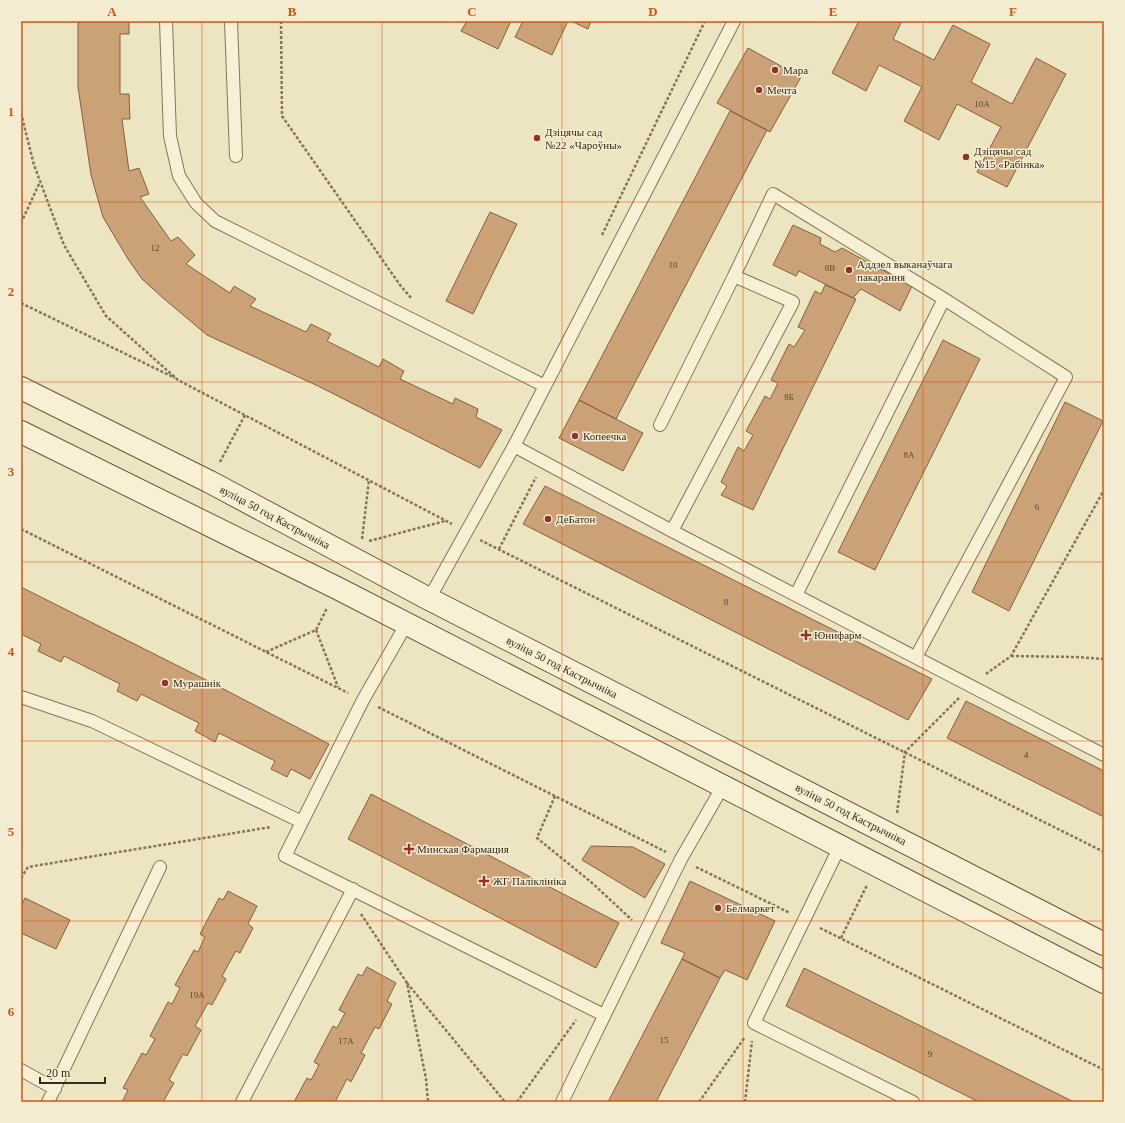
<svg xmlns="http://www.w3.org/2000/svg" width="1125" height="1123" font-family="'Times New Roman',serif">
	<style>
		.building { fill: #cba178; stroke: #85613f }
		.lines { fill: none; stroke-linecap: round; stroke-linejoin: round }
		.lane-casing { stroke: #867559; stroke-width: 14 }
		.secondary-casing { stroke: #68563c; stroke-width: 24 }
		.path { stroke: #867559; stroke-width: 2.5; stroke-dasharray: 3 2; stroke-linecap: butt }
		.lane { stroke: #f8f0d4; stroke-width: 12 }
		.secondary { stroke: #f8f0d4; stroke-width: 22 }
		.grid { fill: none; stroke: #d6540e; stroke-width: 1; stroke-opacity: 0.55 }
		.poi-dot { fill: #94322a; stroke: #f5edd1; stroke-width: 1.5 }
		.labels { text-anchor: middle; stroke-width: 3; stroke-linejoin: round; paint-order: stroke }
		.number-label { font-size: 9px; fill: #5b4834 }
		.poi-label { font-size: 11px; fill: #362b1d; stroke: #f5edd1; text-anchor: start }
		.street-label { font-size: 11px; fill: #362b1d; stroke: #f5edd1 }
		.neatline { fill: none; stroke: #d6540e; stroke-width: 1.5 }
		.grid-label { font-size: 13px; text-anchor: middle; font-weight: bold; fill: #d6540e }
	</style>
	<rect width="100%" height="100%" fill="#ede4c1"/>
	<!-- building -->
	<path class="building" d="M78 21H129V34H120V94H129L130 119H122L129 171 139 168 149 194 140 197 171 241 178 237 195 255 186 264 230 293 234 286 256 299 250 306 306 332 311 324 331 334 327 341 379 367 383 359 404 371 400 379 453 404 455 398 478 409 476 417 502 430 480 468 318 386 207 335 163 298 142 279 128 259 103 217 91 175 78 87Z
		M467 21H511L498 49 461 31Z
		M523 21H568L552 55 515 37Z
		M571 21H591L588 29Z
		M859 21H902L893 39 934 60 953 25 990 44 971 82 1012 104 1036 58 1066 74 1007 187 977 172 1001 127 957 104 939 140 904 121 922 87 879 65 866 91 832 73Z
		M748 48 801 77 770 132 717 103Z
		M730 111 767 130 616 419 579 400Z
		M490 212 517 224 473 314 446 301Z
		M793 225 821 238 820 244 835 252 842 248 912 286 900 311 861 289 853 298 799 271 796 276 773 265Z
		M825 285 856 299 753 510 721 495 727 486 721 482 738 447 744 451 753 435 746 431 765 396 770 399 778 383 771 380 789 344 794 347 805 330 798 327 815 291 821 294Z
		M943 340 980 359 875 570 838 552Z
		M579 400 643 433 623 471 559 438Z
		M1065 402 1103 421 1009 611 972 592Z
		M545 486 932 679 908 720 523 524Z
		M21 587 210 682 329 744 310 779 291 769 287 777 271 769 275 761 219 733 215 742 195 731 199 723 141 694 137 701 117 691 120 684 64 656 61 662 38 651 41 644 21 634Z
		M966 701 1104 771V817L947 738Z
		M371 794 619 923 596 968 348 839Z
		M591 846 633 847 665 864 645 898 582 860Z
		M690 881 775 921 747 980 725 970 720 978 682 959 685 953 661 943Z
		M228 891 257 906 248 924 253 928 240 953 236 951 222 976 226 979 212 1005 208 1003 195 1026 201 1030 187 1056 183 1054 169 1080 174 1083 163 1102H122L128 1090 123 1088 142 1053 146 1055 155 1039 150 1036 168 1002 172 1004 180 988 175 985 194 950 198 952 205 937 200 934 219 898 223 900Z
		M25 898 70 920 56 949 21 933V906Z
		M682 959 720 978 656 1102H608Z
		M367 967 396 983 387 1001 392 1004 379 1029 375 1027 361 1053 365 1055 351 1082 347 1079 335 1102H294L307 1078 311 1080 319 1065 314 1062 333 1026 337 1028 345 1013 339 1010 358 974 362 976Z
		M804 968 1074 1102H979L786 1006Z"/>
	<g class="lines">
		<!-- lane casing -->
		<g class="lane-casing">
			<path id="lane" d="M166 21 170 136 179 176 196 203 215 221 545 386
				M231 21 236 156
				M660 425 734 276
				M514 446 672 531 1104 755
				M672 531 793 302 734 276 773 194 944 299
				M796 595 944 299 1066 377 916 657
				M429 599 514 446 734 21
				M407 623 363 700 285 856 604 1015
				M21 697 92 721 302 822
				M840 846 754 1023 913 1102
				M21 1070 55 1089
				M48 1102 160 867
				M242 1102 353 889
				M562 1102 681 859 723 786"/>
		</g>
		<!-- secondary casing -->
		<g class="secondary-casing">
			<path id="secondary" d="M21 388 210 482 429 599 1104 944
				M21 432 337 588 1104 982"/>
		</g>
		<!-- path -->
		<path class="path" d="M281 21 282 116 400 285 412 299
			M21 113 34 165 64 245 106 316 178 380 452 524
			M21 223 40 182
			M602 235 705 21
			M21 303 175 378
			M220 462 245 415
			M21 529 348 693
			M362 539 369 480
			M480 540 1104 852
			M369 541 445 521
			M499 549 536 477
			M316 630 338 687
			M266 652 316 630 327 608
			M1011 656 1076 657 1104 659
			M986 674 1011 656 1104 490
			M378 707 666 852
			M555 796 537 838 591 882 632 920
			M897 813 905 752 959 698
			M696 867 790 913
			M21 878 28 867 271 827
			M361 914 407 983 426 1079 428 1102
			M820 928 1104 1070
			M841 938 867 885
			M407 983 505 1102
			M517 1102 576 1020
			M699 1102 745 1037
			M745 1102 752 1041"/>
		<!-- lane -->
		<use href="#lane" class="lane"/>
		<!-- secondary -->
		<use href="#secondary" class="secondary"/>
	</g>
	<!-- grid -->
	<path class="grid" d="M202 21V1102M382 21V1102M562 21V1102M743 21V1102M923 21V1102M21 202H1104M21 382H1104M21 562H1104M21 741H1104M21 921H1104"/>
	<!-- markers -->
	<g class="poi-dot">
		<circle cx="775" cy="70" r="4"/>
		<circle cx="759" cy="90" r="4"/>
		<circle cx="537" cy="138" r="4"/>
		<circle cx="966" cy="157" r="4"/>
		<circle cx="849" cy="270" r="4"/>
		<circle cx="575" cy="436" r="4"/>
		<circle cx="548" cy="519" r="4"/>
		<path d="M804 629h4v4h4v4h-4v4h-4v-4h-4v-4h4z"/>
		<circle cx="165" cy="683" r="4"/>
		<path d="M407 843h4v4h4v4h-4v4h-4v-4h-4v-4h4z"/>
		<path d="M482 875h4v4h4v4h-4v4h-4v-4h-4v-4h4z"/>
		<circle cx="718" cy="908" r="4"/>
	</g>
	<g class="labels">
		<!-- number labels -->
		<g class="number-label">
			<text x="982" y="107">10А</text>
			<text x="155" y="251">12</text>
			<text x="673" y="268">10</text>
			<text x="830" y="271">8В</text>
			<text x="789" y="400">8Б</text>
			<text x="909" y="458">8А</text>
			<text x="1037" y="510">6</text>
			<text x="726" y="605">8</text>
			<text x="1026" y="758">4</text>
			<text x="197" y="998">19А</text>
			<text x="664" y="1043">15</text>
			<text x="346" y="1044">17А</text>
			<text x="930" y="1057">9</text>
		</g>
		<!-- poi labels -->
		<g class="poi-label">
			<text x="783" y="74">Мара</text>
			<text x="767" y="94">Мечта</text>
			<text x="545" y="136">Дзіцячы сад<tspan x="545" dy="13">№22 «Чароўны»</tspan></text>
			<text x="974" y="155">Дзіцячы сад<tspan x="974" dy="13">№15 «Рабінка»</tspan></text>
			<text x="857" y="268">Аддзел выканаўчага<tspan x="857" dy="13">пакарання</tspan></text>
			<text x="583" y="440">Копеечка</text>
			<text x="556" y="523">ДеБатон</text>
			<text x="814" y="639">Юнифарм</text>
			<text x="173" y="687">Мурашнік</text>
			<text x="417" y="853">Минская Фармация</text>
			<text x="493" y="885">ЖГ Паліклініка</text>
			<text x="726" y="912">Белмаркет</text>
		</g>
		<!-- street labels -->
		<g class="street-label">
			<text transform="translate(275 517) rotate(28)" y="4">вуліца 50 год Кастрычніка</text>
			<text transform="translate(562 667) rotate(27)" y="4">вуліца 50 год Кастрычніка</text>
			<text transform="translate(851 814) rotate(27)" y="4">вуліца 50 год Кастрычніка</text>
		</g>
	</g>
	<!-- border -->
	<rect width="1125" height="1123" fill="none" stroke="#f5edd1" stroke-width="44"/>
	<!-- scale -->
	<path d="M40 1077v6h65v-6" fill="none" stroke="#362b1d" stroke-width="2"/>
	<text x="46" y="1077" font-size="12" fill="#362b1d" stroke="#f5edd1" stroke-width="3" paint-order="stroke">20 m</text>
	<rect x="22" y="22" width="1081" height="1079" class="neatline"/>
	<g class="grid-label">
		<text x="112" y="16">A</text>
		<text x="292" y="16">B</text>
		<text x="472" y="16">C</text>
		<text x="653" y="16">D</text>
		<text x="833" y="16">E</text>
		<text x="1013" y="16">F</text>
		<text x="11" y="116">1</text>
		<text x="11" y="296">2</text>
		<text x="11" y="476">3</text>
		<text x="11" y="656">4</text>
		<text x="11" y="836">5</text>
		<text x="11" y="1016">6</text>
	</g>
</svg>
